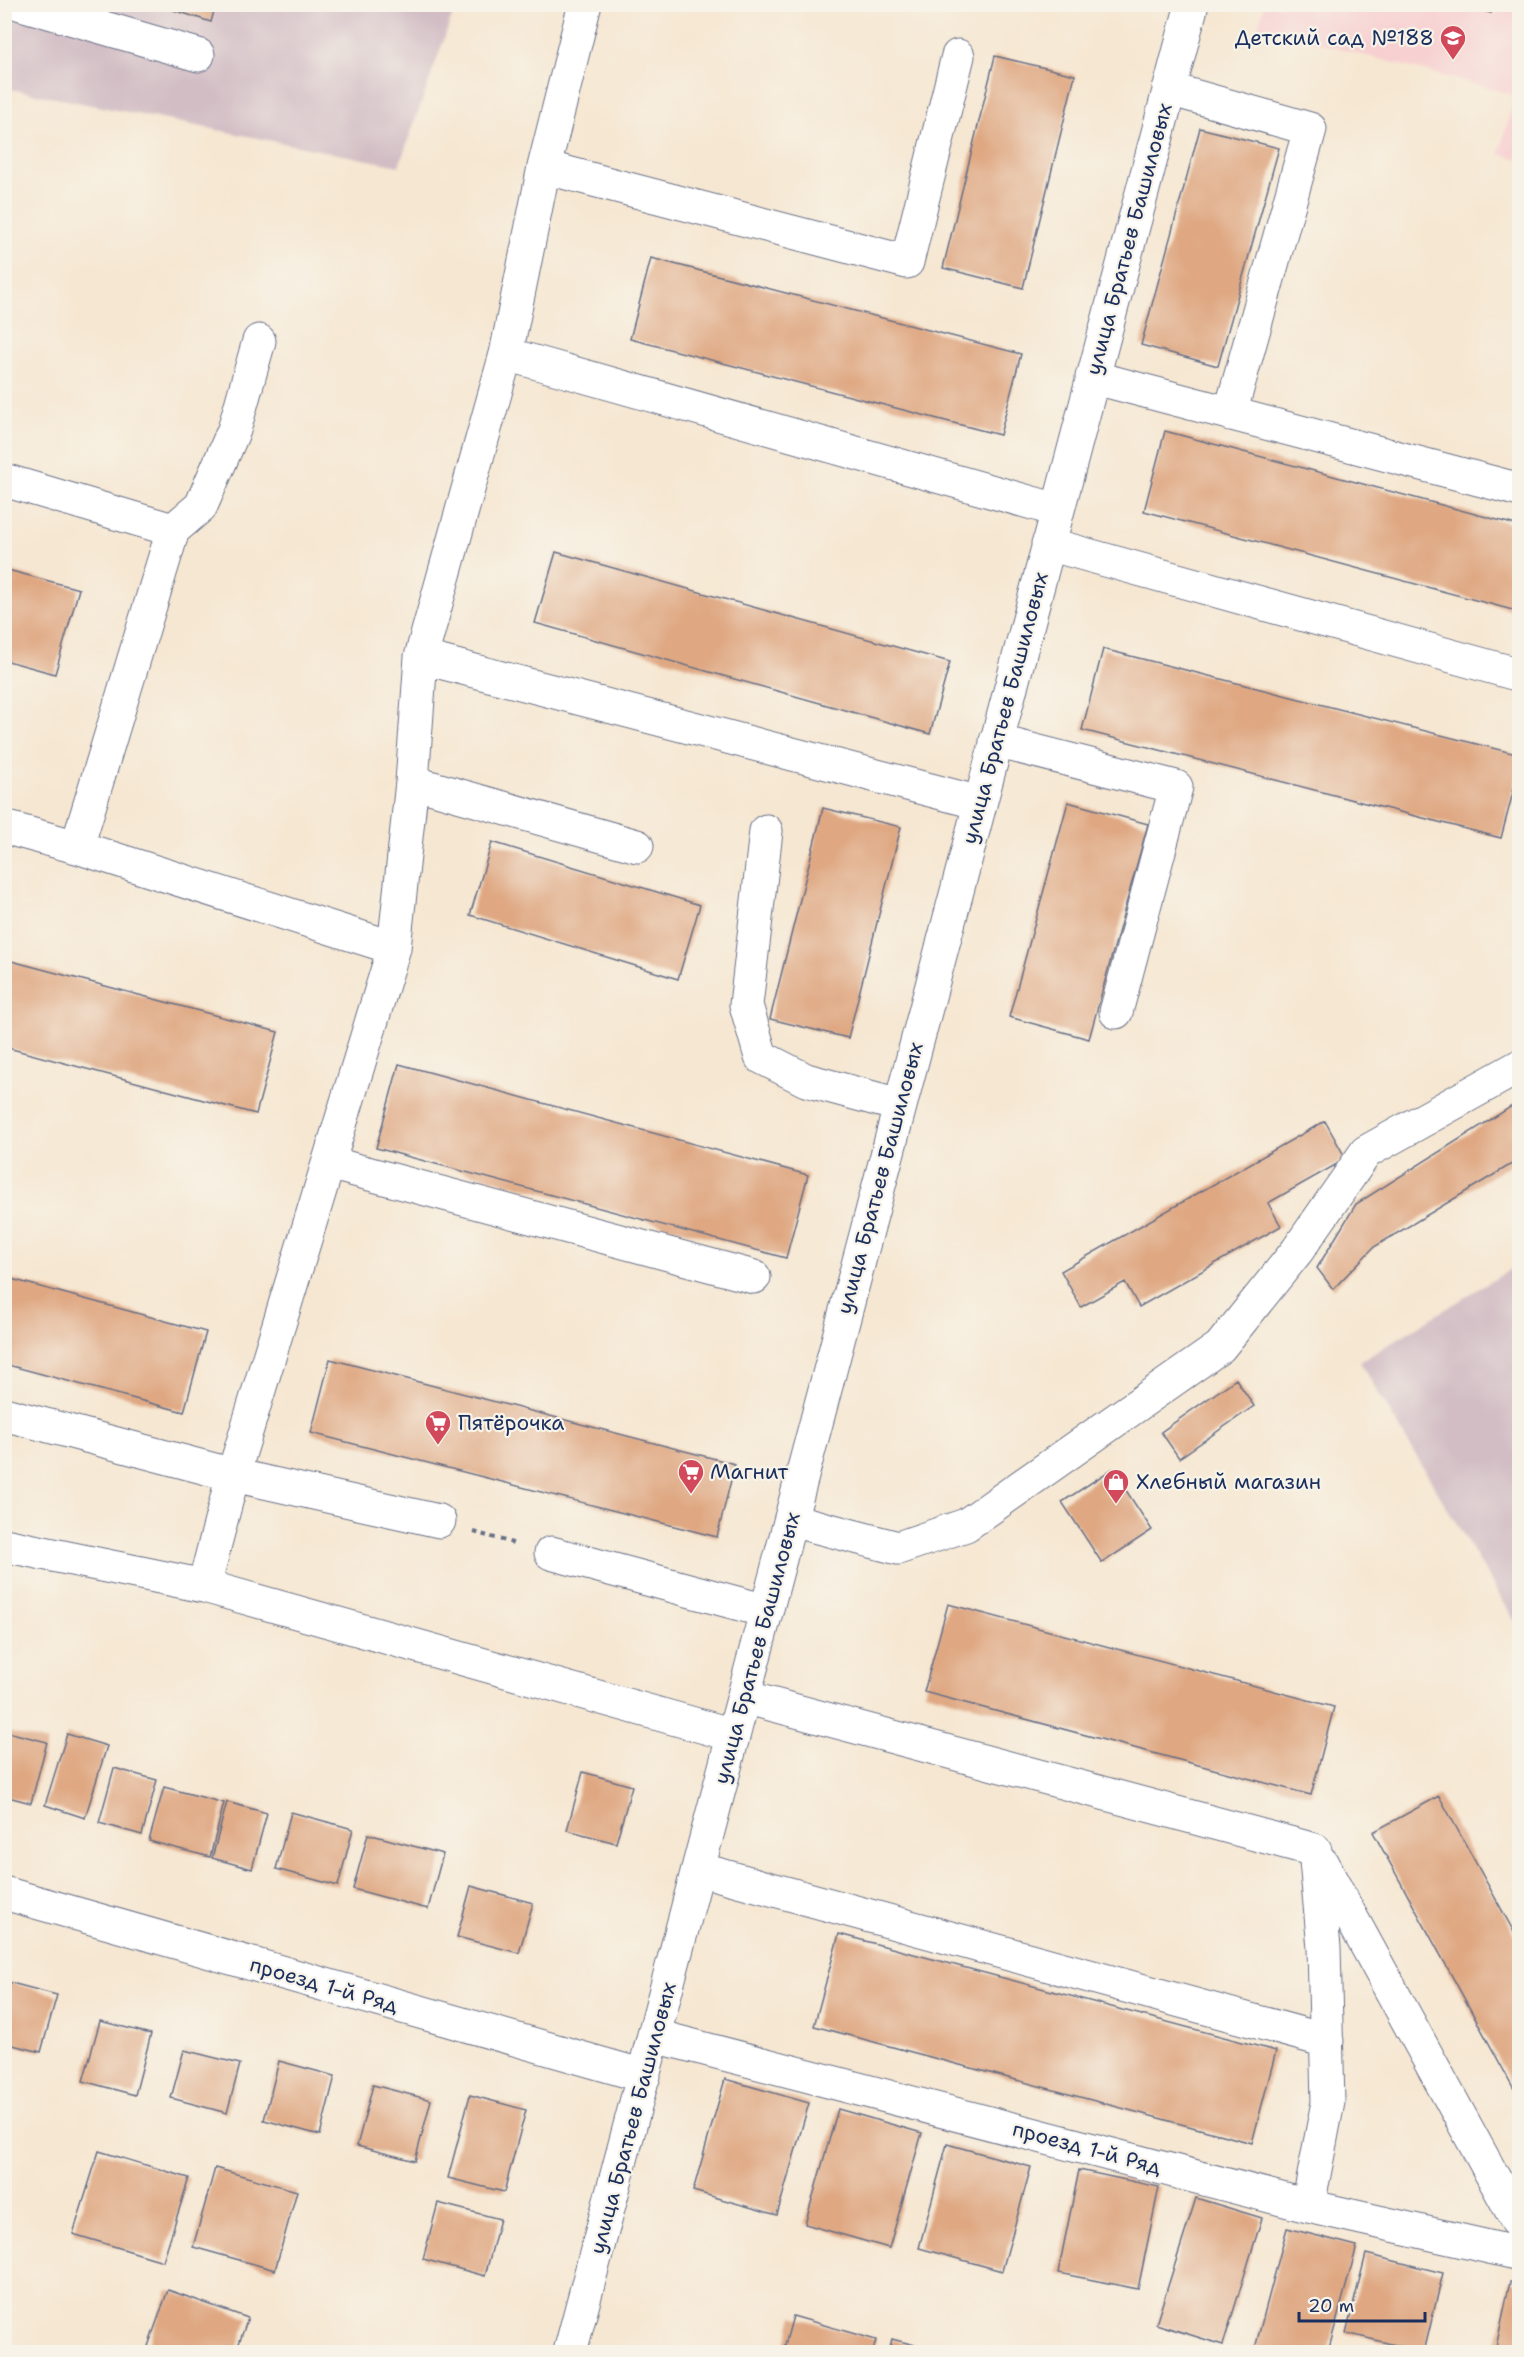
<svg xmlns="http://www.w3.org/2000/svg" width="1524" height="2357" font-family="'Shantell Sans',sans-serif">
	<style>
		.built { fill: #f7cfd0 }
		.industrial { fill: #d2bdc5 }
		.building { fill: #dfa883 }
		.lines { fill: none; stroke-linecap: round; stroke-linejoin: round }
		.minor-casing { stroke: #686f87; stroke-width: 35 }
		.path { stroke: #686f87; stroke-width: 4; stroke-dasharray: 4.5 4.5; stroke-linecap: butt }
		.minor { stroke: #fff; stroke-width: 33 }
		.labels { text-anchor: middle; stroke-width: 4.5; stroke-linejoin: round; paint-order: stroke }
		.poi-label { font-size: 21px; fill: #1b2f5e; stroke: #f7f3e8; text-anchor: start }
		.street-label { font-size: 21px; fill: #1b2f5e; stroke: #f7f3e8 }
	</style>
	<rect width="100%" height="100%" fill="#f7f3e8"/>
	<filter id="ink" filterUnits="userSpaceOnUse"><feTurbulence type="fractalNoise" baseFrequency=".0167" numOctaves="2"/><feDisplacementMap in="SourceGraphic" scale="12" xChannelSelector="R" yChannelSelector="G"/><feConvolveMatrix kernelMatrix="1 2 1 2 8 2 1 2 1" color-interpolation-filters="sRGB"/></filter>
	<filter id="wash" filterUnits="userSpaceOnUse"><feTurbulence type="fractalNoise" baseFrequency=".008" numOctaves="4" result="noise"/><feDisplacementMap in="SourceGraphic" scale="24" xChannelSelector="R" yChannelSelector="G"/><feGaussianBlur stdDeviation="1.35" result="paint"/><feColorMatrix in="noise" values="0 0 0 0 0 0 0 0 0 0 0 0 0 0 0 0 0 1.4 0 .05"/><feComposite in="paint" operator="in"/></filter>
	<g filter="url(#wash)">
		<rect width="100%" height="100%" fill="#f6e7d2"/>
		<!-- built -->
		<path class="built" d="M1264 5H1519V159L1499 154 1515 95 1258 27Z"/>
		<!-- industrial -->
		<path class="industrial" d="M4 5H456L399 166 5 88Z
			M1519 1264V1628L1360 1362Z"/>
		<g id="blocks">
			<!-- building -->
			<path class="building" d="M155 4H216L211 22Z
				M1459 4H1493L1491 13Z
				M995 56 1075 75 1023 288 943 268Z
				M1200 128 1279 148 1218 366 1141 345Z
				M651 258 1021 354 1000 435 630 339Z
				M1165 431 1520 526V612L1144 511Z
				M556 552 950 662 930 734 535 623Z
				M4 569 79 589 55 674 4 660Z
				M1103 649 1520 755V766L1501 838 1082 730Z
				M1068 802 1148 824 1089 1039 1009 1017Z
				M823 808 901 827 848 1038 770 1019Z
				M492 842 700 905 678 979 470 915Z
				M4 959 278 1032 256 1114 4 1047Z
				M399 1064 808 1175 786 1258 376 1148Z
				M1520 1101V1159L1374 1247 1333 1289 1317 1268 1356 1204Z
				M1325 1121 1346 1159 1268 1203 1281 1226 1139 1307 1125 1282 1081 1307 1061 1271Z
				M4 1277 206 1332 184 1412 4 1364Z
				M330 1359 735 1464 717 1537 311 1433Z
				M1236 1379 1254 1406 1179 1458 1161 1432Z
				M1112 1469 1152 1530 1102 1563 1062 1502Z
				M948 1604 1334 1707 1311 1795 924 1692Z
				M4 1731 47 1742 31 1803 4 1796Z
				M67 1734 107 1746 85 1818 45 1805Z
				M114 1768 157 1780 142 1835 99 1823Z
				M583 1772 632 1786 616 1843 567 1830Z
				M164 1787 224 1803 210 1857 149 1841Z
				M1439 1796 1520 1943V2100L1373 1832Z
				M227 1802 267 1813 252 1869 212 1858Z
				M291 1812 353 1829 338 1886 276 1869Z
				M368 1834 443 1854 428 1909 353 1889Z
				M471 1886 533 1903 519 1953 457 1937Z
				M839 1934 1276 2051 1252 2143 814 2026Z
				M4 1981 57 1995 41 2052 4 2043Z
				M100 2021 151 2034 135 2095 83 2081Z
				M184 2050 240 2064 227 2113 171 2098Z
				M279 2061 335 2076 320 2135 264 2120Z
				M725 2079 809 2103 777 2215 693 2191Z
				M373 2085 431 2100 415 2161 357 2146Z
				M470 2095 526 2110 504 2192 448 2178Z
				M838 2109 922 2133 889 2248 805 2224Z
				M947 2144 1031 2167 1002 2271 919 2248Z
				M99 2151 189 2178 163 2261 73 2234Z
				M215 2168 297 2191 275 2270 193 2247Z
				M1079 2170 1159 2187 1138 2289 1058 2273Z
				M1196 2198 1262 2218 1223 2345 1156 2324Z
				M438 2203 500 2219 485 2276 423 2259Z
				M1287 2228 1357 2246 1328 2352H1254Z
				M1366 2254 1443 2273 1424 2352 1346 2333Z
				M1510 2282 1520 2284V2352H1495Z
				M168 2290 248 2318 236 2352H146Z
				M793 2316 876 2340 873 2352H783Z
				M892 2339 941 2352H889Z"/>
		</g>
	</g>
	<g filter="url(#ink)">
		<use href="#blocks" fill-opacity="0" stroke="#686f87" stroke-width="1.5"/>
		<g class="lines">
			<!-- minor casing -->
			<g class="minor-casing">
				<path id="minor" d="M21 4 198 55
					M1169 89 1310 129 1230 414
					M544 167 907 262 958 56
					M506 354 1057 510
					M1092 377 1520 490
					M4 480 173 530 77 847 394 948
					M173 530 201 506 234 430 259 341
					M1048 544 1520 675
					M421 657 980 803
					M996 741 1176 787 1116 1012
					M412 782 637 846
					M4 827 77 847
					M766 831 746 1005 761 1057 806 1080 899 1105
					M329 1163 754 1277
					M4 1414 233 1475 439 1521
					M791 1520 898 1548 966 1525 1220 1347 1297 1251 1366 1152 1520 1066
					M4 1545 204 1586 733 1735
					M551 1553 766 1611
					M204 1586 233 1475 394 948 412 782 421 657 506 354 544 167 585 4
					M744 1697 1315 1850 1324 1948 1328 2102 1308 2206
					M1321 1862 1520 2226
					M698 1869 1327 2041
					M4 1893 644 2076
					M655 2036 1308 2206 1520 2254
					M570 2352 1192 4"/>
			</g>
			<!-- path -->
			<path class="path" d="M474 1532 516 1544"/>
			<!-- minor -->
			<use href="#minor" class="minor"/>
		</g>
	</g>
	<!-- icons -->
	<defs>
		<g id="school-pin" transform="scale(1.35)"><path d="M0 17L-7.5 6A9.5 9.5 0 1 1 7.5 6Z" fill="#d1495b" stroke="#f7f3e8"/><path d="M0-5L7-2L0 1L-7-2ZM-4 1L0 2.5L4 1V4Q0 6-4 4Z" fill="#fff"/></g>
		<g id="supermarket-pin" transform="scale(1.35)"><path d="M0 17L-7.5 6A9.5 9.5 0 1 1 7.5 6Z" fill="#d1495b" stroke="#f7f3e8"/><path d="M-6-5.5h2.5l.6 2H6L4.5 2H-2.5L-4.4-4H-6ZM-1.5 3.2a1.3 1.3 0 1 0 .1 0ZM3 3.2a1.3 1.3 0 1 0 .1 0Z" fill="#fff"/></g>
		<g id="shop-pin" transform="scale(1.35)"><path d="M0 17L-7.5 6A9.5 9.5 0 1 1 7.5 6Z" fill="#d1495b" stroke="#f7f3e8"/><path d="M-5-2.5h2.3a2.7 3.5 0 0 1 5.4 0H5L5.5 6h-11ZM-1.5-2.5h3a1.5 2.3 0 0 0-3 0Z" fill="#fff"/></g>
	</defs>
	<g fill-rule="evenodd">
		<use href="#school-pin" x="1453" y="38"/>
		<use href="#supermarket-pin" x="438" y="1423"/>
		<use href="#supermarket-pin" x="691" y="1472"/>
		<use href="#shop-pin" x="1116" y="1482"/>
	</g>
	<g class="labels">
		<!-- poi labels -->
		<g class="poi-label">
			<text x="1434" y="45" text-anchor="end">Детский сад №188</text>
			<text x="458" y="1430">Пятёрочка</text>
			<text x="710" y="1479">Магнит</text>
			<text x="1136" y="1489">Хлебный магазин</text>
		</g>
		<!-- street labels -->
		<g class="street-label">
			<text transform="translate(1129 239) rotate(-75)" y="7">улица Братьев Башиловых</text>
			<text transform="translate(1005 708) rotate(-75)" y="7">улица Братьев Башиловых</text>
			<text transform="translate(880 1178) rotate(-75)" y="7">улица Братьев Башиловых</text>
			<text transform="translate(757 1648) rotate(-75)" y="7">улица Братьев Башиловых</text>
			<text transform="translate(324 1985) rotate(16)" y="7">проезд 1-й Ряд</text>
			<text transform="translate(633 2118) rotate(-75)" y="7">улица Братьев Башиловых</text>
			<text transform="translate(1087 2148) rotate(15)" y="7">проезд 1-й Ряд</text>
		</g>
	</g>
	<!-- margin -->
	<rect width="1524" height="2357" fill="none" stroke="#f7f3e8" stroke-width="24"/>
	<!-- scale -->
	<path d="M1299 2312v9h126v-9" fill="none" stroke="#1b2f5e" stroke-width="3"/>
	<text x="1308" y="2312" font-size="18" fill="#1b2f5e" stroke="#f7f3e8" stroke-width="4.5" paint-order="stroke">20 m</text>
</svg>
